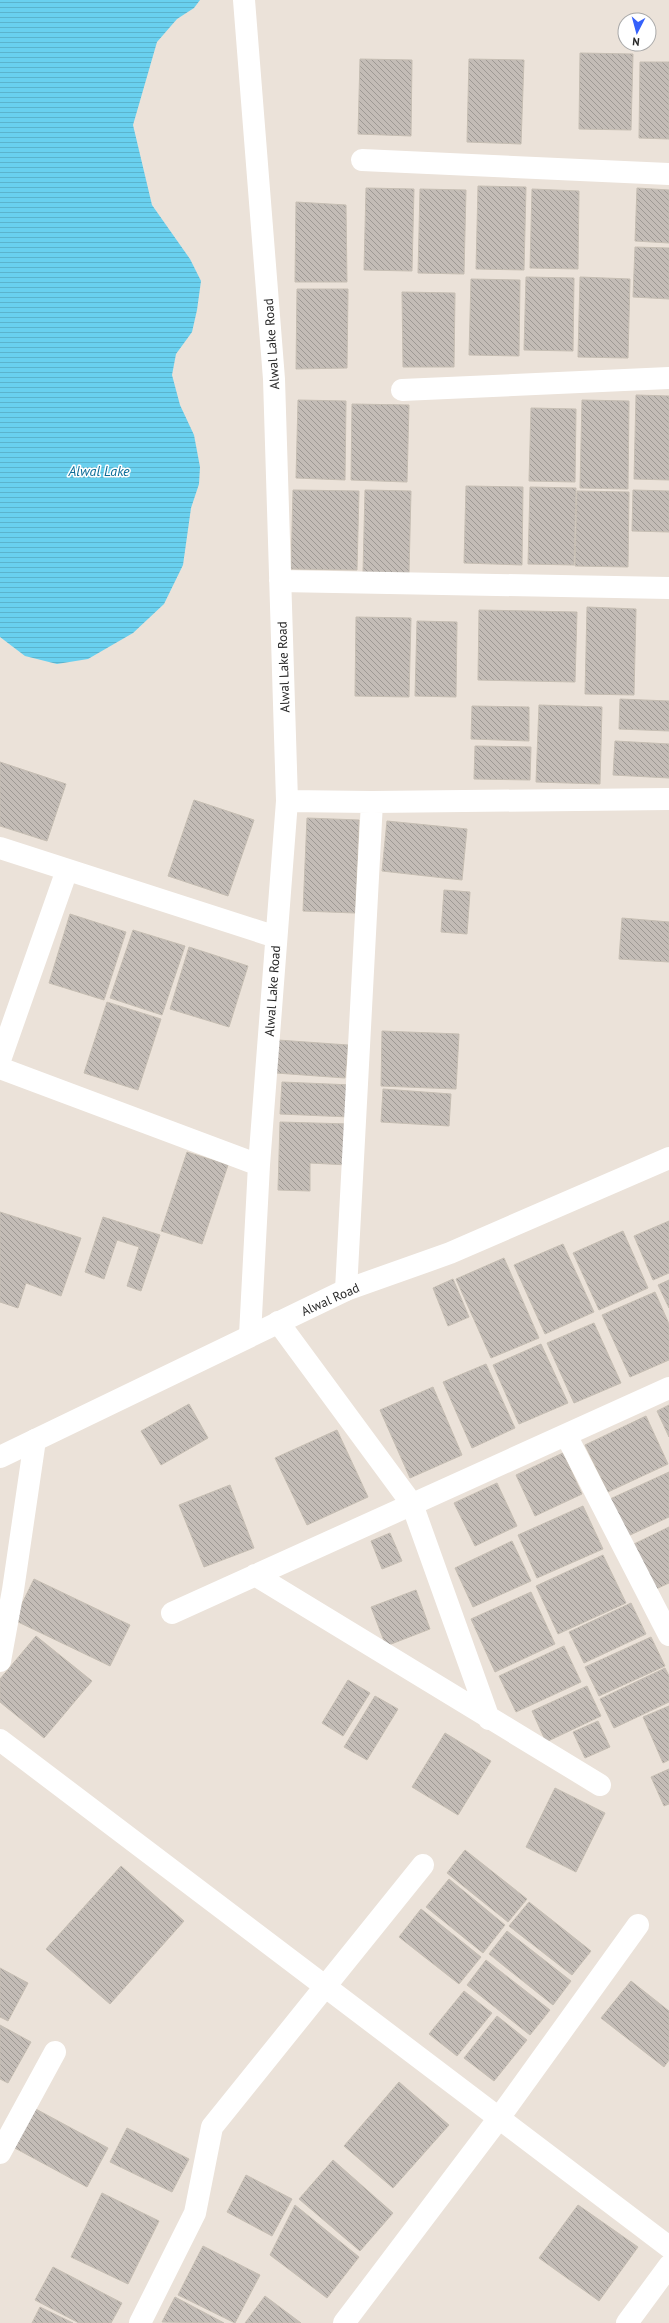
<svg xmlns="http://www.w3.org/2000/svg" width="669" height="2323" font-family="'PT Sans',sans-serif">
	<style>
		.water { fill: url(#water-rules) }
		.building { fill: url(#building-back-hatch); stroke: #c6beb3 }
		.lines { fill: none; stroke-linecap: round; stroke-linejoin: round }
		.street { stroke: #fff; stroke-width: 22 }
		.secondary { stroke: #fff; stroke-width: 22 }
		.labels { text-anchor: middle; stroke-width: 3; stroke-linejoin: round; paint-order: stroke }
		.street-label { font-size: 13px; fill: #282828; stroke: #fff }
		.water-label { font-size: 14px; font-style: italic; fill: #0c6c98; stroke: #fff }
	</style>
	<defs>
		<pattern id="water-rules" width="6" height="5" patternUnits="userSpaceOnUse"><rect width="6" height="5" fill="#69d0ef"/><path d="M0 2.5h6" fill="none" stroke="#5bb3cd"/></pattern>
		<pattern id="building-back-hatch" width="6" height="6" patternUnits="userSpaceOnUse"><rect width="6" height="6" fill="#c3bcb6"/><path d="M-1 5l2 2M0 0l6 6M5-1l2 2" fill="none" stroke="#9e9994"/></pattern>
	</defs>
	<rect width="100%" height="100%" fill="#ebe2d9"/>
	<!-- water -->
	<path class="water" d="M0 0H200L194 8 177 19 157 42 133 125 152 205 190 259 201 281 197 310 192 332 176 354 172 375 180 405 194 435 200 467 199 484 191 508 183 565 164 604 133 633 88 659 57 664 25 656 0 637Z"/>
	<!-- building -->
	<path class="building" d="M580 53 633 54 631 130 579 129Z
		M360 59 412 60 411 136 358 134Z
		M469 59 524 60 521 144 467 142Z
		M640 62H669V139L639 138Z
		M478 186 526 187 524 270 476 269Z
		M366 188 414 189 412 271 364 270Z
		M637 188 669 190V243L635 241Z
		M420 189 466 190 464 274 418 273Z
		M532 189 579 191 578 269 530 268Z
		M296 202 346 205 347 282H295Z
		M635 247 669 248V299L633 297Z
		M526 277 574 278 573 351 524 350Z
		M580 277 630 279 628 358 578 357Z
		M471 279 520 280 519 356 469 355Z
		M297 289H348L347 368 296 369Z
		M402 292 455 293 454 367H403Z
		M636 395 669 396V480L634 479Z
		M298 400 346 401 345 480 296 478Z
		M582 400 629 401 628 489 580 488Z
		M352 404 409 405 407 482 351 480Z
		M531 408 576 409 575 482 529 481Z
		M466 486 523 487 522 565 464 563Z
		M530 487 576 488 574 565 528 564Z
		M293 490 359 491 357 570 291 569Z
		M365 490 411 491 409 573 363 572Z
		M633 490 669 491V532L632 531Z
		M577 491 629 492 628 567 575 566Z
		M587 607 636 609 634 695 585 694Z
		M479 610 577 612 575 682 478 680Z
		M356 617 411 618 409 697 355 696Z
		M417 621 457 622 456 697 415 696Z
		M620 699 669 701V731L619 729Z
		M539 705 602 707 600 784 536 782Z
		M472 706 529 707V741L471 739Z
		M615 741 669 744V778L613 775Z
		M475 746 531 747 530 780 474 779Z
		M0 762 66 784 47 841 0 826Z
		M194 800 254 820 228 896 168 876Z
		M307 818 359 820 355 913 303 911Z
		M387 821 467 829 462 880 382 871Z
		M444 890 470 892 467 934 441 932Z
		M70 914 126 932 104 1000 49 983Z
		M622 918 669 922V962L619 959Z
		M133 930 185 946 162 1015 110 998Z
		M189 947 248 966 229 1027 170 1009Z
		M107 1002 161 1019 138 1090 84 1073Z
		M382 1031 459 1034 456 1089 381 1086Z
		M278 1040 348 1045 345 1078 276 1073Z
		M282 1082 352 1085 350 1117 280 1114Z
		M383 1089 451 1094 449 1126 381 1122Z
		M280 1122 349 1124 348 1165 310 1163V1191L278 1190Z
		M187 1152 228 1165 202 1244 161 1231Z
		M0 1212 81 1238 61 1296 26 1283 18 1308 0 1302Z
		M103 1217 160 1235 141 1291 127 1286 139 1247 117 1240 104 1279 85 1272Z
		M669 1221V1273L653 1280 634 1236Z
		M623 1231 648 1288 599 1310 573 1253Z
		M563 1244 594 1312 545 1334 514 1265Z
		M504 1258 539 1338 491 1358 456 1279Z
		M453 1279 469 1317 448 1326 433 1288Z
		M669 1280V1308L658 1285Z
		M655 1292 669 1324V1360L630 1377 602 1315Z
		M594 1323 621 1383 574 1403 547 1343Z
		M541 1344 568 1403 519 1424 493 1365Z
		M486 1364 515 1428 472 1448 443 1382Z
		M433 1387 462 1455 410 1478 380 1410Z
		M189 1404 208 1438 161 1465 141 1431Z
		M669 1405V1437L657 1411Z
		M646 1416 668 1464 608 1492 585 1445Z
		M337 1430 368 1497 307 1525 275 1458Z
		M563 1453 582 1494 535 1516 516 1475Z
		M669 1472V1517L628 1536 610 1499Z
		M497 1483 517 1526 475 1546 454 1503Z
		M230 1485 254 1548 204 1567 179 1505Z
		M583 1506 603 1549 537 1578 518 1535Z
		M669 1527V1583L656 1589 634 1544Z
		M390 1533 402 1561 382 1569 371 1541Z
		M512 1541 531 1581 473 1607 455 1568Z
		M603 1555 626 1603 558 1634 536 1586Z
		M34 1579 130 1625 110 1666 14 1620Z
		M416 1590 430 1629 386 1646 371 1607Z
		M531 1592 555 1644 495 1672 471 1619Z
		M631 1603 646 1634 584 1663 569 1632Z
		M36 1636 92 1681 44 1738 0 1702V1679Z
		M651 1637 665 1666 599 1696 585 1667Z
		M564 1646 581 1682 516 1712 499 1676Z
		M665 1668 669 1676V1702L614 1728 600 1699Z
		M348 1680 370 1693 343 1736 322 1723Z
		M587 1686 601 1716 546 1742 532 1711Z
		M375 1696 398 1709 367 1760 344 1747Z
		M669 1706V1760L663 1763 643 1717Z
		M598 1721 610 1747 585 1758 573 1732Z
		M445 1733 491 1761 458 1815 412 1787Z
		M669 1769V1804L664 1806 651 1777Z
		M555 1788 605 1813 576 1872 526 1847Z
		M465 1850 527 1899 508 1922 447 1873Z
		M121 1866 184 1921 110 2004 46 1949Z
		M449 1879 505 1925 483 1953 426 1907Z
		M529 1902 591 1951 572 1975 509 1926Z
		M421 1909 481 1957 459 1984 399 1937Z
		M507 1931 571 1981 553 2005 489 1954Z
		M486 1960 550 2010 530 2035 467 1985Z
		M0 1968 28 1983 8 2021 0 2017Z
		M631 1981 669 2011V2060L664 2067 601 2018Z
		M464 1991 492 2013 457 2056 429 2034Z
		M497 2016 527 2040 494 2081 464 2058Z
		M0 2025 31 2042 8 2083 0 2079Z
		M399 2082 449 2125 393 2188 344 2146Z
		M34 2108 108 2148 87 2187 13 2147Z
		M127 2128 189 2159 172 2192 110 2162Z
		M333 2160 393 2213 360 2251 299 2199Z
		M246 2175 292 2199 272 2236 227 2212Z
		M102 2193 159 2221 128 2284 71 2257Z
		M295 2205 359 2257 327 2298 270 2255Z
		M578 2205 638 2247 599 2301 539 2258Z
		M203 2246 260 2275 235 2323 178 2295Z
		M53 2267 122 2303 111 2323H79L35 2300Z
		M265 2296 301 2323H245Z
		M175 2297 224 2323 162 2322Z
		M40 2307 73 2323H32Z"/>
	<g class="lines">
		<!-- street -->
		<path class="street" d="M244 0 274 379 287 801 259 1165 250 1335
			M362 160 669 174
			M402 390 669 378
			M280 581 669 588
			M287 801 372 802 669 799
			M0 848 276 937
			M0 1060 67 870
			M0 1068 259 1165
			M346 1290 372 802
			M278 1322 412 1504 489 1719
			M566 1435 669 1635
			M255 1575 600 1785
			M172 1613 669 1388
			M0 1661 13 1590 35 1440
			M0 1740 669 2247
			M0 2153 55 2052
			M140 2323 195 2213 212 2127 423 1865
			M344 2323 499 2118 638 1925
			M627 2323 669 2266"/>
		<!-- secondary -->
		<path class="secondary" d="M0 1457 346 1290 450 1253 669 1158"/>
	</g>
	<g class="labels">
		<!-- street labels -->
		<g class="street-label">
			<text transform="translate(271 344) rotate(-94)" y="5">Alwal Lake Road</text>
			<text transform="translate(283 667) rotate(-92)" y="5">Alwal Lake Road</text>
			<text transform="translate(272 991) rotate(-86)" y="5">Alwal Lake Road</text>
			<text transform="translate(330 1299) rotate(-24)" y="5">Alwal Road</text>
		</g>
		<!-- water labels -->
		<g class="water-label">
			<text x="99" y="476">Alwal Lake</text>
		</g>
	</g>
	<!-- north arrow -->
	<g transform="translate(637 32) rotate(186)"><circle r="19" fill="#ffffff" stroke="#a9a9a9"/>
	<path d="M0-3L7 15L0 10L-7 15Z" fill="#3561fb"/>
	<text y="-6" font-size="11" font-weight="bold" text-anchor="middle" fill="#282828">N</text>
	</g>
</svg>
